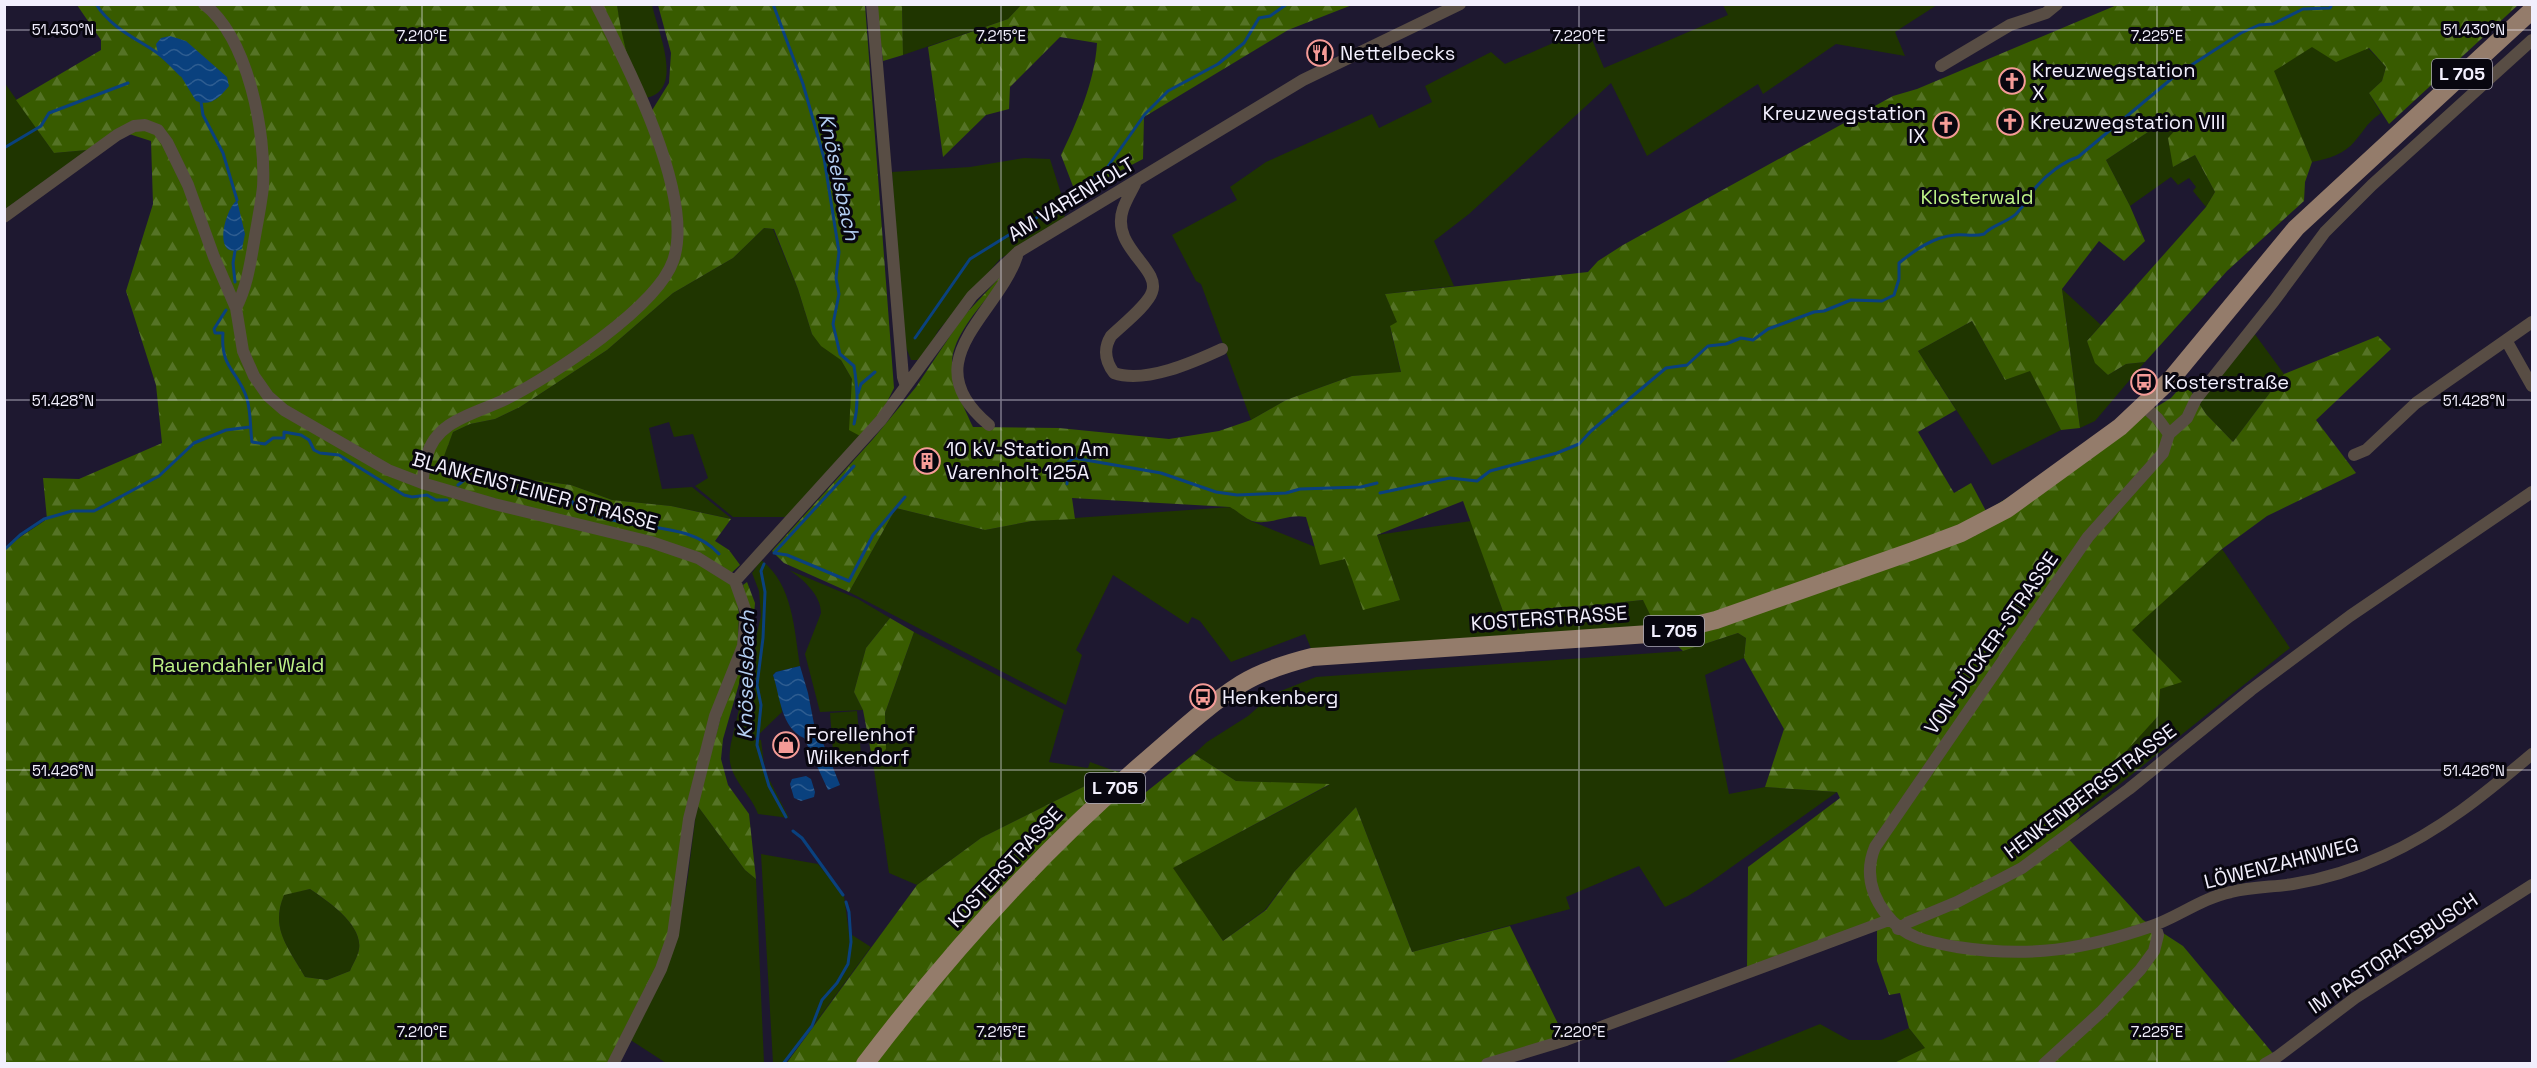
<svg xmlns="http://www.w3.org/2000/svg" width="2537" height="1068" font-family="'Space Grotesk',sans-serif">
	<style>
		.grass { fill: #1f3500 }
		.forest { fill: url(#forest-firs); fill-rule: evenodd }
		.water { fill: url(#water-waves) }
		.lines { fill: none; stroke-linecap: round; stroke-linejoin: round }
		.stream { stroke: #0a417e; stroke-width: 3 }
		.minor { stroke: #584d44; stroke-width: 12 }
		.primary { stroke: #947c6b; stroke-width: 18 }
		.ticks { fill: none; stroke: #f2effd; stroke-width: 1.5; stroke-opacity: 0.45 }
		.labels { text-anchor: middle; stroke-width: 6; stroke-linejoin: round; paint-order: stroke }
		.shield { fill: #08060f; stroke: #aca9b6; stroke-width: 1.5 }
		.shield-label { font-size: 18px; font-weight: bold; fill: #f2effd }
		.poi-label { font-size: 20px; fill: #f2effd; stroke: #08060f; text-anchor: start }
		.park-label { font-size: 20px; fill: #bdf287; stroke: #08060f }
		.street-label { font-size: 20px; fill: #f2effd; stroke: #08060f }
		.water-label { font-size: 21px; font-style: italic; fill: #b4cff3; stroke: #08060f }
		.ticks-label { font-size: 15px; text-anchor: middle; fill: #f2effd; stroke: #08060f; stroke-width: 6; stroke-linejoin: round; paint-order: stroke }
	</style>
	<defs>
		<pattern id="forest-firs" width="22" height="20" patternUnits="userSpaceOnUse" patternTransform="scale(1.5)"><rect width="22" height="20" fill="#385b00"/><path d="M5 1l3.5 6h-7zM16 11l3.5 6h-7z" fill="#557326"/></pattern>
		<pattern id="water-waves" width="16" height="10" patternUnits="userSpaceOnUse" patternTransform="scale(1.5)"><rect width="16" height="10" fill="#0a417e"/><path d="M0 5q4-4 8 0t8 0" fill="none" stroke="#2e5d91"/></pattern>
	</defs>
	<rect width="100%" height="100%" fill="#1e1830"/>
	<!-- grass -->
	<path class="grass" d="M617 5H652C657 29 686 92 645 98L640 92 621 36Z
		M902 5H1021L1008 19 903 55Z
		M1723 5H1937L1895 32 1905 56 1836 44 1763 94 1758 84 1647 156 1611 83 1469 214 1434 241 1454 286 1385 294 1398 323 1390 327 1401 373 1352 376 1286 400 1251 420 1201 284 1196 281 1172 235 1237 200 1230 187 1266 162 1372 114 1379 128 1432 102 1425 86 1491 52 1505 64 1587 28 1604 68 1728 15Z
		M2312 46 2368 48 2386 67 2382 81 2369 93 2381 113C2365 125 2367 127 2355 141 2345 154 2328 159 2312 162L2273 71Z
		M4 82 54 153 87 150 4 210Z
		M2175 114 2180 125 2173 167 2195 155 2215 192 2206 207 2193 191 2196 187 2189 178 2178 185 2171 177 2130 206 2106 160Z
		M1024 158 1050 159 1066 209 1064 218 1000 259 938 331 922 360H911L902 337 892 172 970 167Z
		M764 228 773 229 798 289 812 334 841 360 852 379 862 437 788 517H733L695 486 708 478 693 434 674 437 669 422 649 428 662 489 692 487 732 519 671 506 612 500 571 485 495 475 440 464 453 432 470 424 495 419 520 407 607 350 673 293 733 258Z
		M2062 289 2101 325 2087 341 2108 375 2126 364 2145 362 2095 421 2080 428Z
		M1972 321 2005 380 2030 370 2061 430 1992 465 1918 351Z
		M2254 333 2284 374 2233 442 2206 414 2197 400Z
		M1231 507 1251 521 1345 559 1400 600 1377 535 1471 521 1504 614 1644 600 1655 625 1312 651 1305 634 1231 662 1200 621 1192 617 1188 624 1113 575 1076 650 1082 655 1066 705 849 592 896 508 985 530 1032 521Z
		M2222 549 2290 648 2080 816 2072 800 2119 759 2131 630Z
		M761 560C793 584 794 629 800 666L776 672 773 675 780 697 782 712 753 740H761L765 771 789 818 758 814C752 796 733 782 730 762 729 756 730 749 731 743L761 616 759 591 752 573Z
		M789 570 858 599 890 618 866 648 854 692 863 710 820 712 805 654 821 613C821 595 803 579 789 570Z
		M914 632 1064 710 1049 762 1088 768 1090 762 1115 771 981 838 917 885 889 873 873 763 886 749 885 713Z
		M1738 633 1746 638 1744 658 1705 675 1729 794 1765 787 1837 792 1712 881 1688 896 1665 907 1639 866 1566 897 1570 909 1412 952 1356 807 1294 872 1265 910 1223 941 1172 868 1329 785 1236 781 1194 754 1207 742 1248 716 1273 694 1316 677 1683 651Z
		M857 711 862 765 837 766 834 764 830 713Z
		M697 805 745 870 756 879 764 1063H666L629 1039 678 934 688 876Z
		M761 854 818 864 844 896 849 933 871 947 786 1063H773Z
		M310 889C328 901 363 925 359 949 358 956 353 964 350 971L327 980 305 977C288 947 270 930 284 894Z
		M1820 1024 1849 1040H1881L1909 1028 1926 1049 1894 1063 1721 1064Z"/>
	<!-- forest -->
	<path class="forest" d="M876 4 902 5 903 55 883 61Z
		M77 5H617C622 42 632 78 651 112L669 83 671 53 658 5H865L894 388 880 416 862 437 849 430 852 379 841 360 821 346 812 334 798 289 774 229 764 228 733 258 673 293 607 350 520 407 495 419 470 424 453 432 441 464 495 475 571 485 612 500 671 506 731 519 715 541 729 550 740 565 727 577 736 593 739 613 738 644 711 715 668 935 657 968 608 1063H5L4 548 47 519 43 478 79 479 162 443 156 385 126 291 153 204 151 141 126 133 87 150 54 153 16 100 101 50V40ZM310 889C328 901 363 925 359 949 358 956 353 964 350 971L327 980 305 977C288 947 270 929 284 895Z
		M1021 5V4L1352 5 1288 30 1144 117 1143 159 1076 194 1061 155C1077 122 1095 81 1097 43L1060 37 1010 87 1009 109 986 115 943 157 928 47 1008 19Z
		M2117 5H2518L2389 124 2369 93 2382 81 2386 67 2369 48 2336 62 2312 47 2274 71 2312 162 2305 182 2304 201 2227 271 2145 362 2126 364 2108 375 2095 363 2087 341 2206 207 2215 192 2195 155 2173 167 2168 138 2180 125 2175 114 2106 160 2130 206 2145 241 2124 261 2099 241 2062 289 2080 428 2061 430 2030 371 2005 380 1972 321 1918 351 1956 410 1918 432 1954 493 1971 483 1986 511 2171 398 2185 382 2206 414 2233 442 2284 374 2378 336 2391 349 2316 420 2356 473 2267 516 2222 549 2132 630 2182 682 2160 689 2158 716 2119 759 2072 800 2080 816 2064 834 2143 920 2183 946 2281 1063H1894L1925 1048 1909 1028 1900 993 1889 995 1877 961V919L1747 969 1748 867 1840 798 1837 792 1765 787 1784 729 1744 658 1746 638 1738 633 1683 651 1655 625 1643 600 1504 614 1463 501 1377 535 1400 600 1363 610 1345 559 1320 565 1306 517C1287 513 1271 526 1252 521 1245 518 1237 511 1230 507L1072 498 1075 519 1032 521 985 530 896 508 849 592 784 563 772 551 873 439 916 387 962 318 1002 275 1003 278C987 299 964 322 955 347 945 370 963 406 973 427L1059 428 1169 439 1219 431 1251 420 1286 400 1352 376 1401 372 1390 326 1397 322 1385 294 1588 272 1598 261 1623 245 1893 96 1917 89Z
		M747 582 755 603 752 639 723 739 721 759 728 785 749 814 756 879 745 870 697 805 749 613 743 585Z
		M890 618 914 632 885 713 886 749 873 763 863 710 854 692 866 648Z
		M1194 754 1236 781 1330 784 1173 868 1223 941 1266 910 1294 872 1356 807 1412 952 1510 926 1565 1038 1483 1064H786L917 885 981 838 1115 771 1121 772 1136 800Z"/>
	<!-- water -->
	<path class="water" d="M170 36 186 41 227 77 229 86C220 97 211 107 196 101L179 73 158 53 156 44 161 38Z
		M237 200 245 234 242 249C212 261 224 211 237 200Z
		M800 666 808 693 815 729 821 738 840 785 828 790 804 738C781 728 780 696 773 675L776 672Z
		M806 776 811 779 815 792 814 797 801 801 794 798 790 784 792 779Z"/>
	<g class="lines">
		<!-- stream -->
		<path class="stream" d="M96 4C110 27 135 38 156 52 165 58 173 67 181 75
			M773 4 803 84 824 158 839 252 836 278 839 294 833 324 840 354 854 366C857 386 859 404 854 424
			M201 102 203 115 223 153 237 200
			M4 148 41 126 49 113 128 83
			M1093 180 1097 173 1104 172 1145 114 1168 91 1218 64 1244 43 1259 18 1270 16 1287 4
			M235 282 233 263 235 251
			M226 310 214 329 215 333H223C220 369 239 371 247 399 251 412 250 428 252 442L265 444 273 438H284V432L301 435 309 440 314 450 320 453 339 455 404 495 412 497 427 495 436 500H447
			M915 338 970 259 1049 210
			M858 393 861 384 875 372
			M1081 458 1086 446
			M1067 484 1068 462 1074 458 1161 473 1216 492 1237 495 1286 493 1300 489 1361 487 1377 483
			M458 485 468 477 492 487 502 484 511 486 517 493C540 488 551 499 572 501L576 509C592 514 609 520 626 523 658 529 696 528 719 554
			M1380 493 1450 478 1477 481 1490 471 1557 453 1579 444 1591 431 1666 368 1687 365 1708 346 1726 344 1741 338 1753 340 1768 329 1814 312 1824 311 1851 300 1882 301 1894 295 1899 279V263C1915 250 1933 237 1955 235 1965 234 1974 237 1984 234 1992 225 2006 223 2016 214 2024 206 2029 196 2036 187 2047 174 2063 162 2078 157L2176 75 2241 33 2259 25 2273 24 2303 9 2330 8 2332 4
			M4 550 20 535 44 519 72 511H94L159 476 194 443 226 430 250 427
			M774 553 787 555 849 581 873 535 905 497
			M774 553 854 466
			M764 564 761 571 765 592 763 638 757 685 761 705 757 745 769 786 786 817
			M793 831 802 838 843 895
			M783 1064 812 1026 822 1000 837 983 848 964 851 942 849 912 846 902"/>
		<!-- minor -->
		<path class="minor" d="M204 4C249 39 266 134 263 187 261 205 257 224 254 242 250 265 247 286 236 308
			M872 4 903 377 906 386
			M1941 66 2010 25 2046 13 2057 4
			M1135 184C1131 192 1126 200 1123 209 1110 247 1161 268 1152 292 1148 305 1121 326 1111 336 1103 349 1105 361 1114 373 1145 384 1194 362 1222 349
			M4 217 117 135 134 126 145 125 158 130 167 142 188 185 214 257 236 308 243 351 254 376 268 396 284 410 388 470 422 483 494 504 651 542 698 558 735 581 746 612 743 646 715 716 689 819 673 935 661 969 613 1064
			M2506 340 2532 386
			M2144 406 2158 419 2169 434 2163 453 2088 537 1875 847C1865 871 1870 893 1886 914 1904 938 1928 942 1957 947 2029 958 2083 950 2152 926 2178 917 2202 898 2231 892 2251 887 2273 887 2293 884 2324 879 2356 869 2384 856 2440 831 2486 793 2532 754
			M989 425C912 361 997 316 1017 256
			M2169 434 2187 418 2196 399 2274 301 2325 232 2372 185 2532 40
			M2354 455 2366 450 2416 403 2532 322
			M422 483C424 474 424 465 427 456 436 419 479 413 508 398 553 375 657 307 673 261 696 197 626 62 596 4
			M735 581 881 420 972 296 1018 252 1303 80 1460 4
			M1898 929 1909 922 1957 902 2022 868 2129 789 2251 690 2350 616 2532 492
			M1487 1064 1566 1040 1889 920
			M2044 1064 2101 1012 2140 970 2154 951 2158 935 2155 925
			M2265 1064 2277 1057 2355 998 2532 885"/>
		<!-- primary -->
		<path class="primary" d="M865 1064C950 952 1042 850 1149 758 1178 733 1208 705 1241 684 1262 671 1288 663 1312 657L1664 633 1716 620 1913 551 1961 533 2007 509 2120 427 2172 378 2296 228 2532 10"/>
	</g>
	<!-- ticks -->
	<path class="ticks" d="M422 4V1064M1001 4V1064M1579 4V1064M2157 4V1064M4 30H2532M4 400H2532M4 770H2532"/>
	<!-- icons -->
	<defs>
		<g id="restaurant-ring" transform="scale(1.35)"><circle r="9.5" fill="#08060f" stroke="#f59b97" stroke-width="1.5"/><path d="M-5-6h1v4h1v-4h1v4h1v-4h1v5L-1.5 .5V6h-2V.5L-5-1ZM5-6V6H3V1.5H1.5Q1.5-4 5-6Z" fill="#f59b97"/></g>
		<g id="church-ring" transform="scale(1.35)"><circle r="9.5" fill="#08060f" stroke="#f59b97" stroke-width="1.5"/><path d="M-1.2-6h2.4v3.5h3.3v2.4h-3.3V6h-2.4V-.1h-3.3v-2.4h3.3Z" fill="#f59b97"/></g>
		<g id="bus-ring" transform="scale(1.35)"><circle r="9.5" fill="#08060f" stroke="#f59b97" stroke-width="1.5"/><path d="M-5-6H5V4H4V6H2V4H-2V6H-4V4H-5ZM-3.5-4V0h7V-4ZM-3.5 1.2v1.5H-2V1.2ZM2 1.2v1.5H3.5V1.2Z" fill="#f59b97"/></g>
		<g id="building-ring" transform="scale(1.35)"><circle r="9.5" fill="#08060f" stroke="#f59b97" stroke-width="1.5"/><path d="M-4-6H4V6H1V3H-1V6H-4ZM-2.5-4.3h1.7v1.8h-1.7ZM.8-4.3h1.7v1.8H.8ZM-2.5-1h1.7V.8h-1.7ZM.8-1h1.7V.8H.8Z" fill="#f59b97"/></g>
		<g id="shop-ring" transform="scale(1.35)"><circle r="9.5" fill="#08060f" stroke="#f59b97" stroke-width="1.5"/><path d="M-5-2.5h2.3a2.7 3.5 0 0 1 5.4 0H5L5.5 6h-11ZM-1.5-2.5h3a1.5 2.3 0 0 0-3 0Z" fill="#f59b97"/></g>
	</defs>
	<g fill-rule="evenodd">
		<use href="#restaurant-ring" x="1320" y="53"/>
		<use href="#church-ring" x="2012" y="81"/>
		<use href="#church-ring" x="2010" y="122"/>
		<use href="#church-ring" x="1946" y="125"/>
		<use href="#bus-ring" x="2144" y="382"/>
		<use href="#building-ring" x="927" y="461"/>
		<use href="#bus-ring" x="1203" y="697"/>
		<use href="#shop-ring" x="786" y="745"/>
	</g>
	<g class="labels">
		<!-- shield labels -->
		<g class="shield">
			<rect x="2432" y="59" width="60" height="30" rx="4.5"/>
			<rect x="1644" y="616" width="60" height="30" rx="4.5"/>
			<rect x="1085" y="773" width="60" height="30" rx="4.5"/>
		</g>
		<g class="shield-label">
			<text x="2462" y="80">L 705</text>
			<text x="1674" y="637">L 705</text>
			<text x="1115" y="794">L 705</text>
		</g>
		<!-- poi labels -->
		<g class="poi-label">
			<text x="1340" y="60">Nettelbecks</text>
			<text x="2032" y="77">Kreuzwegstation<tspan x="2032" dy="23">X</tspan></text>
			<text x="1926" y="120" text-anchor="end">Kreuzwegstation<tspan x="1926" dy="23">IX</tspan></text>
			<text x="2030" y="129">Kreuzwegstation VIII</text>
			<text x="2164" y="389">Kosterstraße</text>
			<text x="946" y="456">10 kV-Station Am<tspan x="946" dy="23">Varenholt 125A</tspan></text>
			<text x="1222" y="704">Henkenberg</text>
			<text x="806" y="741">Forellenhof<tspan x="806" dy="23">Wilkendorf</tspan></text>
		</g>
		<!-- park labels -->
		<g class="park-label">
			<text x="1977" y="204">Klosterwald</text>
			<text x="238" y="672">Rauendahler Wald</text>
		</g>
		<!-- street labels -->
		<g class="street-label">
			<text transform="translate(1071 199) rotate(-31)" y="7">AM VARENHOLT</text>
			<text transform="translate(535 491) rotate(15)" y="7">BLANKENSTEINER STRASSE</text>
			<text transform="translate(1549 618) rotate(-4)" y="7">KOSTERSTRASSE</text>
			<text transform="translate(1991 643) rotate(-55)" y="7">VON-DÜCKER-STRASSE</text>
			<text transform="translate(2090 791) rotate(-37)" y="7">HENKENBERGSTRASSE</text>
			<text transform="translate(2281 863) rotate(-14)" y="7">LÖWENZAHNWEG</text>
			<text transform="translate(1005 867) rotate(-47)" y="7">KOSTERSTRASSE</text>
			<text transform="translate(2393 953) rotate(-34)" y="7">IM PASTORATSBUSCH</text>
		</g>
		<!-- water labels -->
		<g class="water-label">
			<text transform="translate(839 177) rotate(78)" y="7">Knöselsbach</text>
			<text transform="translate(746 675) rotate(-89)" y="7">Knöselsbach</text>
		</g>
	</g>
	<g class="ticks-label">
		<text x="63" y="35">51.430°N</text>
		<text x="2474" y="35">51.430°N</text>
		<text x="422" y="41">7.210°E</text>
		<text x="1001" y="41">7.215°E</text>
		<text x="1579" y="41">7.220°E</text>
		<text x="2157" y="41">7.225°E</text>
		<text x="63" y="406">51.428°N</text>
		<text x="2474" y="406">51.428°N</text>
		<text x="63" y="776">51.426°N</text>
		<text x="2474" y="776">51.426°N</text>
		<text x="422" y="1037">7.210°E</text>
		<text x="1001" y="1037">7.215°E</text>
		<text x="1579" y="1037">7.220°E</text>
		<text x="2157" y="1037">7.225°E</text>
	</g>
	<!-- border -->
	<rect width="2537" height="1068" fill="none" stroke="#f2effd" stroke-width="12"/>
</svg>
